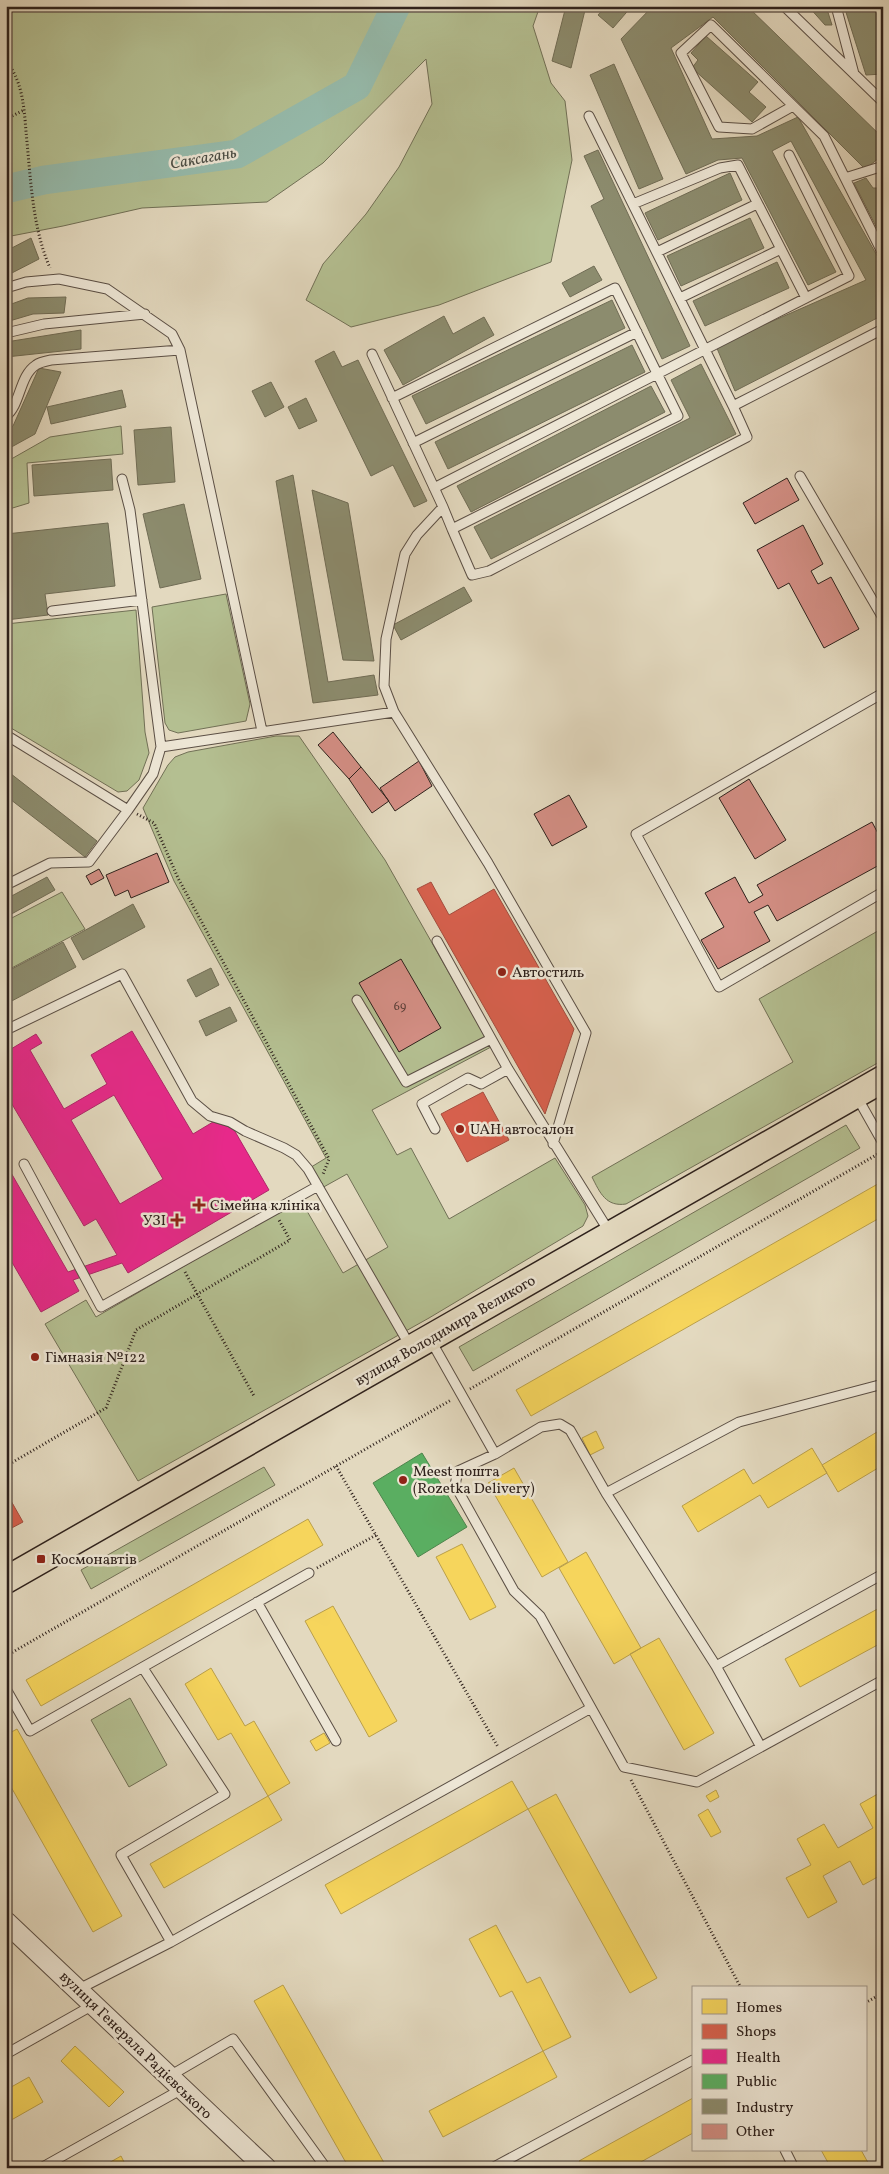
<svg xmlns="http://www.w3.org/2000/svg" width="889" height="2174" font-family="Vollkorn,serif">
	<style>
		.green { fill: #b4bf91; stroke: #717056 }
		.homes { fill: #f6d55c; stroke: #ba9f49 }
		.shops { fill: #d6604d; stroke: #a44d3e }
		.health { fill: #e7298a; stroke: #b02769; fill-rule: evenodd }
		.public { fill: #5aae61; stroke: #4d844c }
		.industry { fill: #8c8c6e; stroke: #706c55 }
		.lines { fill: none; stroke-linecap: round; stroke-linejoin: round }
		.river { stroke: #96bbac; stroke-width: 29 }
		.building { fill: #d38e84; stroke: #2e211c }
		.service-casing { stroke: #5b4f45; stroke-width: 11 }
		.tertiary-casing { stroke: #5b4f45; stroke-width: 22 }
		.primary-casing { stroke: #2e211c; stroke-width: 29 }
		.path { stroke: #2e211c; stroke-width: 3; stroke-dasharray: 1 2.5; stroke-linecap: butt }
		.service { stroke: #ede6d5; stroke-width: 9 }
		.tertiary { stroke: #ede6d5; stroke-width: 20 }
		.primary { stroke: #e3d9bf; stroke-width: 26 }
		.poi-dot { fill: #8f2418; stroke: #ede6d5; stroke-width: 2 }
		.labels { text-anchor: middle; stroke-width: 5; stroke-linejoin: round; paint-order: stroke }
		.number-label { font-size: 12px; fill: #573c36 }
		.poi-label { font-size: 15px; fill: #2e211c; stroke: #ede6d5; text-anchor: start }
		.street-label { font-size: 15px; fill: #2e211c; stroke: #ede6d5 }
		.water-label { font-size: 16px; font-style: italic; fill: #4d4f47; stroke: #ede6d5 }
	</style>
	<rect width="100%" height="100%" fill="#e3d9bf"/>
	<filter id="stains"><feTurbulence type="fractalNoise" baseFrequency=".004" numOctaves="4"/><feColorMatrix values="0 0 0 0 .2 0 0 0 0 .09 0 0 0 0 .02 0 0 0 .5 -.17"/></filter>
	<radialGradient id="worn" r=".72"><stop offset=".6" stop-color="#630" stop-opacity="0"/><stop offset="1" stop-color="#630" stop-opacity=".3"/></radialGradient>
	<!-- green -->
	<path class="green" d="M6 6H540L533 26 551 83 565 101 572 160 551 262 439 305 351 327 306 300 323 264 366 214 399 167 432 104 426 59 323 163 267 202 142 208 63 226 6 237Z
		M121 426 123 454 27 463 29 503 6 510V462L50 437Z
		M226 594 250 704 246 721 178 733 169 730 165 723 152 607Z
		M136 610 145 732 149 753 139 780 127 791 118 792 6 725V624Z
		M276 736H299L385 860 491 1047 372 1110 397 1155 411 1148 449 1219 555 1158 585 1205 588 1216 583 1226 429 1318 138 1481 45 1324 86 1300 96 1317 300 1199 343 1273 388 1247 347 1174 320 1189 308 1169 326 1158 174 881 143 808 168 765 175 757 188 752Z
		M62 892 85 929 6 971V921Z
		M883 928V1060L626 1204C606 1207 600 1193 592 1177L793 1062 759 999Z
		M846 1125 860 1148 473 1371 459 1347Z
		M264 1467 275 1485 91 1589 81 1570Z
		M130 1698 167 1765 129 1787 91 1720Z"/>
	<!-- homes -->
	<path class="homes" d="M883 1181V1216L531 1416 516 1390Z
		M882 1429 883 1465 838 1492 822 1465Z
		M596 1431 604 1448 590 1455 582 1438Z
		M812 1448 827 1473 768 1508 760 1495 698 1532 682 1506 744 1469 753 1484Z
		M514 1468 568 1562 542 1577 488 1483Z
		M308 1519 323 1545 41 1706 26 1680Z
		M462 1544 496 1607 470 1620 436 1557Z
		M586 1552 641 1648 614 1664 559 1568Z
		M333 1606 397 1721 369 1737 305 1621Z
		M883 1606V1642L800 1687 785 1659Z
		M659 1638 714 1733 684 1750 630 1654Z
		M211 1668 245 1726 254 1721 290 1783 268 1796 231 1733 218 1740 185 1684Z
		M17 1729 122 1916 93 1932 6 1778V1735Z
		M324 1733 330 1743 316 1751 310 1741Z
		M512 1781 528 1809 341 1914 325 1885Z
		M716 1790 719 1797 710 1802 706 1796Z
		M883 1791V1841L879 1843 883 1850V1874L863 1885 850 1861 823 1876 837 1902 808 1918 786 1878 811 1865 797 1839 824 1824 838 1848 873 1828 860 1804Z
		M556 1794 657 1978 630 1993 528 1809Z
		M268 1796 282 1820 164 1888 150 1864Z
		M708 1809 721 1832 711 1837 698 1815Z
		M496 1925 527 1983 540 1977 571 2037 543 2051 512 1991 500 1997 469 1939Z
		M283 1985 387 2168H349L254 2001Z
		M75 2046 124 2092 109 2107 61 2061Z
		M543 2051 557 2077 443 2137 429 2111Z
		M29 2077 43 2102 6 2123V2090Z
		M693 2098V2133L630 2168H583L579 2161Z
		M821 2150H861L871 2168H831Z
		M121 2156 127 2168H100Z"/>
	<!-- shops -->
	<path class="shops" d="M431 882 449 915 494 889 574 1029 545 1114 417 889Z
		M483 1092 509 1140 467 1162 441 1114Z
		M6 1492 23 1522 6 1531Z"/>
	<!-- health -->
	<path class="health" d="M132 1031 193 1134 213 1122 233 1128 269 1190 128 1273 122 1263 73 1280 79 1291 41 1312 6 1252V1164L68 1272 117 1255 96 1219 84 1226 6 1094V1052L36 1034 42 1043 30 1050 64 1109 107 1084 91 1055ZM114 1095 163 1179 120 1204 71 1120Z"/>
	<!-- public -->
	<path class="public" d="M422 1453 467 1527 418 1557 373 1483Z"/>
	<!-- industry -->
	<path class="industry" d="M566 6H586L571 68 552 61Z
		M606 6H632L613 28 598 15Z
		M653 6H747L883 138V155L865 169 713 17 671 48 712 139 757 136 798 117 883 266V315L735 391 716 346 866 280 791 141 772 151 836 272 808 285 742 158 718 160 686 174 621 39Z
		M808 6H826L832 25H825Z
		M844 6H878L883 21V74L866 75Z
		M706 36 758 82 749 92 766 107 752 122 692 68 698 60 691 53Z
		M614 64 663 179 639 189 590 75Z
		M598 150 690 346 662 359 591 206 604 199 584 156Z
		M730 173 742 200 658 240 645 213Z
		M866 178 873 188H883V240L854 183Z
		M750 218 764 248 681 286 667 256Z
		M31 238 39 259 6 276V251Z
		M777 262 789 288 705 326 693 301Z
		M594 266 602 280 570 297 562 283Z
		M66 297 64 313 33 314 6 322V306L28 298Z
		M612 300 625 328 426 424 412 396Z
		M444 316 453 334 484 317 494 335 403 385 384 350Z
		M81 330V349L6 357V342Z
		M632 345 645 372 448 469 435 442Z
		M334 351 342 367 358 360 427 501 414 507 393 465 371 476 315 361Z
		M701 364 736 434 491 559 474 527 690 418 671 380Z
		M39 368 61 372 35 434 6 450V430L13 426Z
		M271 382 284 407 265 417 252 391Z
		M651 386 665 412 471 512 457 486Z
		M122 390 126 407 51 424 47 407Z
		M306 398 317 421 299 429 288 407Z
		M171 427 175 482 138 485 134 430Z
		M111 459 113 490 34 496 32 465Z
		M293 475 328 682 374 675 378 695 313 703 276 481Z
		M312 490 348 503 374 661 343 660Z
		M184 504 201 579 160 588 143 514Z
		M108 523 115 586 45 594 48 615 6 620V534Z
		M464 587 472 601 401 640 393 625Z
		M6 770 97 841 85 857 6 796Z
		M47 877 55 890 6 917V899Z
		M133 904 145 927 83 960 71 938Z
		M63 942 76 967 6 1004V972Z
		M211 968 219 985 196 997 187 980Z
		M230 1007 237 1021 206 1036 199 1021Z"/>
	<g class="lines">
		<!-- river -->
		<path class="river" d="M6 189 44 180 237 154 357 86 396 6"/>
	</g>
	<!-- building -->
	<path class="building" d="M787 478 799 500 755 524 743 503Z
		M803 525 823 564 811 571 818 584 831 577 859 629 824 648 789 583 778 589 757 550Z
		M333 732 361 767 349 779 318 745Z
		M419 761 432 786 395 811 380 788Z
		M361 767 389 801 372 813 349 779Z
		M749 779 786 840 755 859 719 798Z
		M569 795 587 827 552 846 534 814Z
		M872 822 883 843V863L777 921 768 905 754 912 770 941 718 969 701 940 724 927 705 893 735 877 749 903 763 895 757 885Z
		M157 853 169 882 131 898 128 890 115 896 106 875Z
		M99 869 104 878 91 885 86 876Z
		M401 959 441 1028 399 1052 359 983Z"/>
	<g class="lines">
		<!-- service casing -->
		<g class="service-casing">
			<path id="service" d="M784 6 883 102
				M836 6 854 74
				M793 106 752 129 719 127 681 53 711 25 824 136 883 254
				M589 116 733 406 883 329
				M845 178 880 167
				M633 204 720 168 738 165 806 298
				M657 252 757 204
				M6 288 26 282 59 279 107 289 172 334 180 350 262 731
				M680 298 781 249
				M6 333 44 324 145 314
				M372 354 443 507 417 535 405 554 386 639 384 686 394 712
				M392 398 615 288 678 416 452 529 443 507
				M6 416C21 404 19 376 36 365 40 362 46 361 51 360L180 350
				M413 443 637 332
				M800 476 883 618
				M122 479 130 510 161 747 394 712 488 863 586 1033 553 1144
				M434 488 849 276 789 155
				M452 529 472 575 489 571 747 437 733 406
				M52 611 142 600
				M883 693 636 834 719 987 883 892
				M6 735 128 810 153 774 161 747
				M6 885 50 863 89 862 128 810
				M437 941 508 1069 610 1233
				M357 1000 406 1082 491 1039
				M6 1030 122 974 192 1101 210 1116 230 1122 245 1131 284 1148 296 1155 308 1169 410 1346
				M857 1097 883 1143
				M435 1129 422 1104 468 1078 481 1084 508 1069
				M24 1164 101 1307 318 1186
				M430 1339 495 1454 541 1427 560 1424 570 1430 606 1493 716 1666 883 1574
				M495 1454 458 1471 455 1485 514 1591 540 1616 624 1767 697 1782 883 1680
				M606 1493 739 1422 883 1384
				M257 1602 336 1741
				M716 1666 761 1747
				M143 1668 225 1794 121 1855 171 1942
				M6 1689 30 1731 309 1573
				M79 1989 171 1942 591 1708
				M6 2054 93 2005
				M168 2077 233 2039 326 2168
				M785 2150 794 2168
				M41 2168 182 2089
				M492 2168 693 2060"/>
		</g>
		<!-- tertiary casing -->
		<g class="tertiary-casing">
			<path id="tertiary" d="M6 1922 266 2168"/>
		</g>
		<!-- primary casing -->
		<g class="primary-casing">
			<path id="primary" d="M6 1580 883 1079"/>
		</g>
		<!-- path -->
		<path class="path" d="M6 61C25 84 24 114 27 142 31 184 33 229 50 268
			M6 119 24 110
			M137 814 154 823 178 878 329 1159 323 1174
			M185 1272 254 1396
			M470 1389 878 1154
			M6 1466 106 1408 136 1330 290 1240 279 1220
			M336 1466 498 1747
			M317 1568 376 1535
			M6 1656 451 1400
			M631 1780 741 1988
			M865 2003 883 1993"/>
		<!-- service -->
		<use href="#service" class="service"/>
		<!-- tertiary -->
		<use href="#tertiary" class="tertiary"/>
		<!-- primary -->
		<use href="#primary" class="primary"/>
	</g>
	<!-- markers -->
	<g class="poi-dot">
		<circle cx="502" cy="972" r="5"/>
		<circle cx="460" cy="1129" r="5"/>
		<path d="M196.5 1197.5h5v5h5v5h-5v5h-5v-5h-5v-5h5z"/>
		<path d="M174.5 1212.5h5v5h5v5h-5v5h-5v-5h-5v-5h5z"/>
		<circle cx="35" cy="1357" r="5"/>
		<circle cx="403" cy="1480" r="5"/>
		<rect x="36" y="1554" width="10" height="10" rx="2.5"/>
	</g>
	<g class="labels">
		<!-- number labels -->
		<g class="number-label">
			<text x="400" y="1010">69</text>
		</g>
		<!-- poi labels -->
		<g class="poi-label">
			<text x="512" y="977">Автостиль</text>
			<text x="470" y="1134">UAH автосалон</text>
			<text x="210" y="1210">Сімейна клініка</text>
			<text x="166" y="1225" text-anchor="end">УЗІ</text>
			<text x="45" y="1362">Гімназія №122</text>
			<text x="413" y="1476">Meest пошта<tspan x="413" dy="17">(Rozetka Delivery)</tspan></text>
			<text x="51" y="1564">Космонавтів</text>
		</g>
		<!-- street labels -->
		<g class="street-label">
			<text transform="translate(445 1330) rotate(-30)" y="5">вулиця Володимира Великого</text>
			<text transform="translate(136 2045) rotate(44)" y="5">вулиця Генерала Радієвського</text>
		</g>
		<!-- water labels -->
		<g class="water-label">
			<text transform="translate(203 157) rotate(-10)" y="6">Саксагань</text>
		</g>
	</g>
	<!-- margin -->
	<rect width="889" height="2174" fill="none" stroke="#e3d9bf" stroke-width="25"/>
	<rect x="8" y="8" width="874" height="2159" fill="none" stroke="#2e211c" stroke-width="2.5"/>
	<rect x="12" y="12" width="864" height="2149" fill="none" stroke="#2e211c"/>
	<!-- legend -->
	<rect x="692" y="1986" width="175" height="165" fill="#ede6d5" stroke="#a1978b"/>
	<rect x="702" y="1999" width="25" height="15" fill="#f6d55c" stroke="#a1978b"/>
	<text x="736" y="2012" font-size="15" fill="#2e211c">Homes</text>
	<rect x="702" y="2024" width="25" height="15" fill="#d6604d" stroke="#a1978b"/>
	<text x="736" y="2036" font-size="15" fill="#2e211c">Shops</text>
	<rect x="702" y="2049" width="25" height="15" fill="#e7298a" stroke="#a1978b"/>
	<text x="736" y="2062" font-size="15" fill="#2e211c">Health</text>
	<rect x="702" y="2074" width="25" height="15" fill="#5aae61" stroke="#a1978b"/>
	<text x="736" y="2086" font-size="15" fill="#2e211c">Public</text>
	<rect x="702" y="2099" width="25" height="15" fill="#8c8c6e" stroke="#a1978b"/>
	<text x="736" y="2112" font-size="15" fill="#2e211c">Industry</text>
	<rect x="702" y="2124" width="25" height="15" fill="#d38e84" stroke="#a1978b"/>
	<text x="736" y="2136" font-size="15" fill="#2e211c">Other</text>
	<rect width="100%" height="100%" filter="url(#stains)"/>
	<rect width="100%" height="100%" fill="url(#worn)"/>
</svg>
